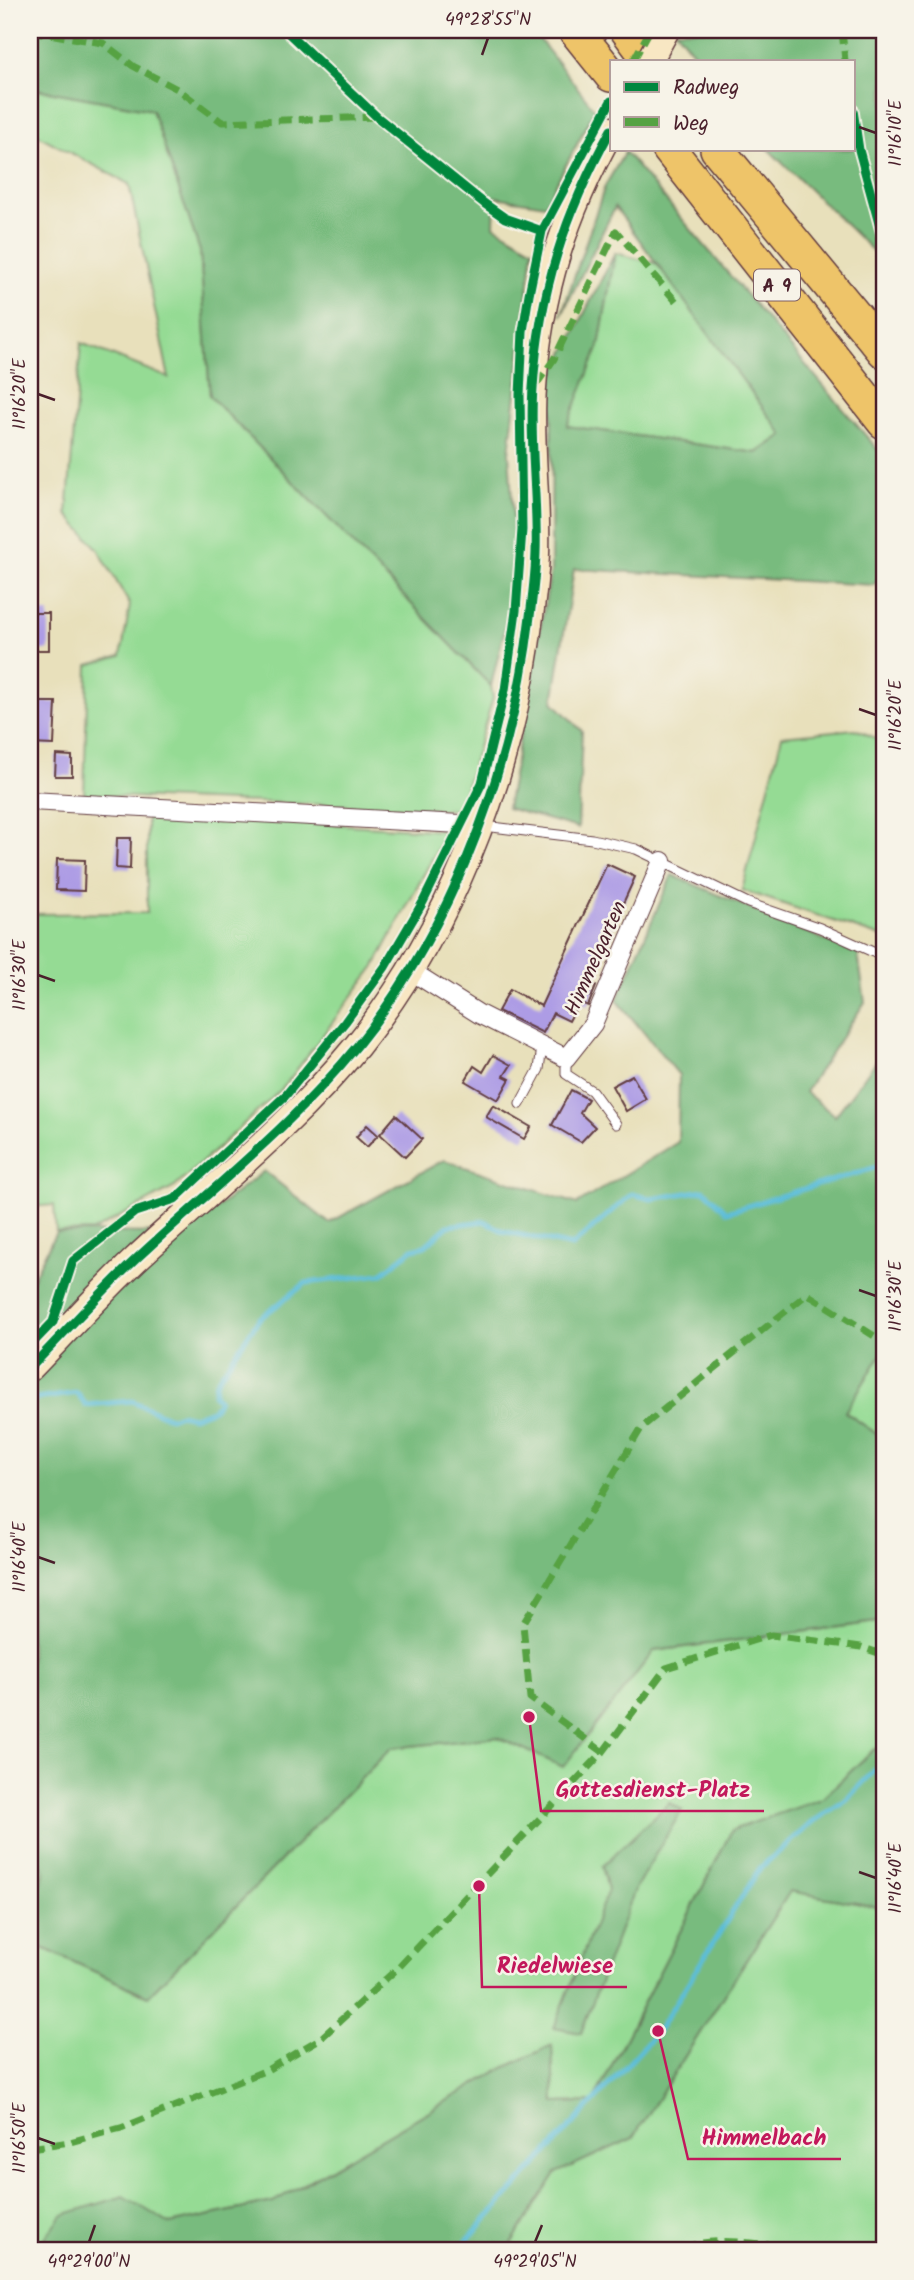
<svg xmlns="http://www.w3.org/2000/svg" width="914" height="2280" font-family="Kalam,sans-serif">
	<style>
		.green { fill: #95db94; stroke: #707d60; stroke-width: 2 }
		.forest { fill: #78bb7e; stroke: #616d54; stroke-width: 2 }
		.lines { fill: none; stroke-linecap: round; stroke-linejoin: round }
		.stream { stroke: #5bbdd9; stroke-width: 5 }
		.building { fill: #ad9ce5 }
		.lane-casing { stroke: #623c41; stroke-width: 11 }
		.street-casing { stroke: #623c41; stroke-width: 20 }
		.secondary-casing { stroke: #623c41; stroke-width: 29 }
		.highway-casing { stroke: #623c41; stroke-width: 36 }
		.lane { stroke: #fff; stroke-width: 9 }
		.street { stroke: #fff; stroke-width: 18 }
		.secondary { stroke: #f8e7c3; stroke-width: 26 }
		.highway { stroke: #eec469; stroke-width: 33 }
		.secondary-bridge-casing { stroke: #623c41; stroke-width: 29; stroke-linecap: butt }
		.secondary-bridge { stroke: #f8e7c3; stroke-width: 26 }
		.quiet { stroke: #56a243; stroke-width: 7; stroke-dasharray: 14 7; stroke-linecap: butt }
		.cycleway-casing { stroke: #f7f3e8; stroke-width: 13 }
		.cycleway { stroke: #00873e; stroke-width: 9 }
		.ticks { fill: none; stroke: #4a1f2b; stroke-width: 2.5 }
		.labels { text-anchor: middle; stroke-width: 5; stroke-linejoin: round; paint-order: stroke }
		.shield { fill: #f7f3e8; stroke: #7e5f64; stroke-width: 2 }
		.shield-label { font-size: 19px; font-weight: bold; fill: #4a1f2b }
		.street-label { font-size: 21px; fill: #4a1f2b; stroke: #f7f3e8 }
		.leader { fill: none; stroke: #c2185b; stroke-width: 2.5 }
		.callout-dot { fill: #c2185b; stroke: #f7f3e8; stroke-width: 2.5 }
		.callout-label { font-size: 23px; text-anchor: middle; font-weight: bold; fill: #c2185b; stroke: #f7f3e8; stroke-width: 5; stroke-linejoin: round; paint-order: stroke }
		.neatline { fill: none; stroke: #4a1f2b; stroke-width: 2.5 }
		.ticks-label { font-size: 18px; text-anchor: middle; fill: #4a1f2b }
	</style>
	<rect width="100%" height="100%" fill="#f7f3e8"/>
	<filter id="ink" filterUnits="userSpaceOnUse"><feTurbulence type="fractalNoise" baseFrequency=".0143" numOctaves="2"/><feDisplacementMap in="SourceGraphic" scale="14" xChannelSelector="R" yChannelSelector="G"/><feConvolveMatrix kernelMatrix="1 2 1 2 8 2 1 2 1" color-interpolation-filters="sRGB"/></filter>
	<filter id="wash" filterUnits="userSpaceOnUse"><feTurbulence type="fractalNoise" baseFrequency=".00686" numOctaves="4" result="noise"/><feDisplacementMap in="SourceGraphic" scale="28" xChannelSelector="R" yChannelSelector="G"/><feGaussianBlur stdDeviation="1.57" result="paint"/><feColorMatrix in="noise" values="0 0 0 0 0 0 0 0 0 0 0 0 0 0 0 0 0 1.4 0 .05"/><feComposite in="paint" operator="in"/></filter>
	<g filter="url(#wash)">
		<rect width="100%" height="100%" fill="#e8e0bb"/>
		<!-- green -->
		<path class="green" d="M37 89 152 110 200 251 210 396 491 686 493 698 459 810 84 795 88 665 121 656 130 605 98 549 67 514 81 343 169 378 129 184 30 131V95Z
			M615 253 658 264 783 435 757 453 566 426 599 346Z
			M855 729 884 742V938L742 890 782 736Z
			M147 813 447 831 375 966 283 1088 175 1187 93 1231 56 1232 54 1205 30 1207V914L147 913Z
			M884 1350V1439L845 1412Z
			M884 1621V1751L874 1749 822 1799 732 1830 593 2102 554 2103 552 2046 500 2070 273 2202 170 2224 124 2197 45 2238 50 2250H30V1942L148 1996 391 1748 498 1737 563 1766 654 1651Z
			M30 1845 46 1870 30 1914Z
			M790 1891 884 1908V2250H507L556 2173 633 2138Z"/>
		<!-- forest -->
		<path class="forest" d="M30 30H532L595 110 545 205 495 197 494 226 533 249 509 453 517 577 491 686 210 396 200 251 152 110 37 89 30 95Z
			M675 30H884V262L768 149H853V61H700Z
			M625 152 884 457V568L874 585 574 569 553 702 582 731 578 828 507 808 551 571 552 377 615 253 599 346 567 426 757 453 783 435 615 207 561 316 605 186Z
			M672 875 858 954 865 1002 805 1092 835 1116 884 1051V1350L845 1412 884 1439V1621L654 1651 563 1767 498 1737 391 1748 148 1996 30 1942V1914L45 1871 30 1845V1284L56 1232 185 1233 264 1171 329 1223 444 1160 577 1204 678 1142 679 1075 617 1000Z
			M874 1749 884 1751V1908L790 1891 633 2138 556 2173 507 2250H50L45 2238 62 2215 124 2196 170 2224 273 2202 500 2070 552 2045 554 2103 593 2102 732 1830 822 1799Z
			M669 1803 682 1810 636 1887 581 2033 554 2028 608 1890 602 1866Z"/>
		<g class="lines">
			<!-- stream -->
			<path class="stream" d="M30 1400 77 1393 86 1405 132 1401 170 1418 180 1414 193 1417 214 1409 219 1399 214 1395 216 1382 259 1319 306 1283 381 1274 413 1249 425 1246 448 1226 484 1221 503 1231 572 1246 632 1194 651 1199 704 1190 727 1212 884 1165
				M458 2250 658 2031 760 1868 814 1821 846 1800 875 1770 884 1769"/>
		</g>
		<g id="blocks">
			<!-- building -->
			<path class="building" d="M30 613H49V650H30Z
				M30 702H56L54 745 30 744Z
				M56 755 72 756V776H55Z
				M117 838H131L130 869 116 868Z
				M57 859 85 860 84 891 56 890Z
				M607 864 635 877 587 983 596 986 588 1006 579 1002 569 1021 553 1013 543 1033 498 1011 510 989 541 1006Z
				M493 1055 511 1065 504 1076 510 1079 498 1100 465 1081 474 1066 483 1072Z
				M632 1075 646 1099 626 1111 612 1086Z
				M571 1090 588 1099 580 1113 595 1127 581 1142 552 1125Z
				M493 1105 531 1127 524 1139 486 1117Z
				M396 1115 422 1139 405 1157 380 1134Z
				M367 1125 378 1135 367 1147 356 1137Z"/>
		</g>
	</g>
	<g filter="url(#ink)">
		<use href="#blocks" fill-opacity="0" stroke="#623c41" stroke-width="2"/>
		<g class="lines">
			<!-- lane casing -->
			<g class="lane-casing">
				<path id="lane" d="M484 826 592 839 636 849 748 903 820 928 884 957
					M566 1058V1074L592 1091 616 1124
					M520 1104 539 1069 542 1047"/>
			</g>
			<!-- street casing -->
			<g class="street-casing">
				<path id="street" d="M30 801 479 825
					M411 971 479 1014 566 1058 593 1024 662 861"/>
			</g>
			<!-- secondary casing -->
			<g class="secondary-casing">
				<path id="secondary" d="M30 1368C65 1332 99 1294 135 1260 211 1189 292 1126 357 1046 447 934 505 788 526 646 530 616 535 584 536 553 538 499 529 443 533 388 539 292 565 213 611 130"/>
			</g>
			<!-- highway casing -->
			<g class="highway-casing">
				<path id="highway" d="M575 30 611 75
					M627 30 650 61
					M669 149 884 422
					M717 149 884 351"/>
			</g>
			<!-- lane -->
			<use href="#lane" class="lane"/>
			<!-- street -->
			<use href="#street" class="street"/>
			<!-- secondary -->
			<use href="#secondary" class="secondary"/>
			<!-- highway -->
			<use href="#highway" class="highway"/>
			<!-- secondary-bridge casing -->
			<g class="secondary-bridge-casing">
				<path id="secondary-bridge" d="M649 61 666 30"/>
			</g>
			<!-- secondary-bridge -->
			<use href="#secondary-bridge" class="secondary-bridge"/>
			<!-- quiet -->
			<path class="quiet" d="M842 30 845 61
				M30 31 103 43 133 66 179 90 222 122 377 117
				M633 61 650 30
				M536 385 554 359 616 231 680 306
				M603 1752 530 1698 523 1624 642 1427 807 1294 884 1342
				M30 2148 70 2142 121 2128 267 2070 321 2038 399 1967 603 1752 666 1668 771 1635 861 1647 884 1655
				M683 2250C703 2235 760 2244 785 2247"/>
			<!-- cycleway casing -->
			<g class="cycleway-casing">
				<path id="cycleway" d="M285 30 377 117 485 204 505 218 542 231
					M853 110 859 150 884 242
					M30 1346 53 1322 73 1261 135 1212 175 1199 286 1095 345 1022 385 967 423 902 482 783 505 690 516 611 522 530 520 395 523 331 529 294 542 231 611 101
					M30 1368C65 1332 99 1294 135 1260 211 1189 292 1126 357 1046 447 934 505 788 526 646 530 616 535 584 536 553 538 499 529 443 533 388 539 292 565 213 611 130"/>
			</g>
			<!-- cycleway -->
			<use href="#cycleway" class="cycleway"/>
		</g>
	</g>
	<!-- ticks -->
	<path class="ticks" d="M482 55 488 38M859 127 876 133M38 394 55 400M859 709 876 715M38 975 55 981M859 1290 876 1296M38 1557 55 1563M859 1872 876 1878M38 2138 55 2144M89 2242 95 2225M535 2242 542 2225"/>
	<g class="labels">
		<!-- shield labels -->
		<rect class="shield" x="754" y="269.5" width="46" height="31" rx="5"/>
		<g class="shield-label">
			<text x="777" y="292">A 9</text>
		</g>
		<!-- street labels -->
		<g class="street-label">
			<text transform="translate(595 958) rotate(-66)" y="7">Himmelgarten</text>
		</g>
	</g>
	<!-- callouts -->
	<path class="leader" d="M529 1717L541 1811H764M479 1886L482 1987H627M658 2031L688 2159H841"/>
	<g class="callout-dot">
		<circle cx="529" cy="1717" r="7"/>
		<circle cx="479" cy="1886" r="7"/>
		<circle cx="658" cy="2031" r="7"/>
	</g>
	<g class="callout-label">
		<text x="653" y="1797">Gottesdienst-Platz</text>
		<text x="555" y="1973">Riedelwiese</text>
		<text x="764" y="2145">Himmelbach</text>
	</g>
	<!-- margin -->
	<rect width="914" height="2280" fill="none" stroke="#f7f3e8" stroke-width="77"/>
	<!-- legend -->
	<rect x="610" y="60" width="245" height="91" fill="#f7f3e8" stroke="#b29e9c" stroke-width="2"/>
	<rect x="624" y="82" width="35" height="10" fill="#00873e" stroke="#b29e9c" stroke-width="2"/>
	<text x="673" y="94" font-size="21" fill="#4a1f2b">Radweg</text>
	<rect x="624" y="117" width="35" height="10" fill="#56a243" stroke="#b29e9c" stroke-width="2"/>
	<text x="673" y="130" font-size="21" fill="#4a1f2b">Weg</text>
	<rect x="38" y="38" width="838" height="2204" class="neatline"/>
	<g class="ticks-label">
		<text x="488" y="25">49°28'55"N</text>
		<text transform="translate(895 133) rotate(-90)" y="6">11°16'10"E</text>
		<text transform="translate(19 394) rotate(-90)" y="6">11°16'20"E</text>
		<text transform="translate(895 715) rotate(-90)" y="6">11°16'20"E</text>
		<text transform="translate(19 975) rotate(-90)" y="6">11°16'30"E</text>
		<text transform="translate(895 1296) rotate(-90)" y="6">11°16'30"E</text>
		<text transform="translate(19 1557) rotate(-90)" y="6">11°16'40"E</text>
		<text transform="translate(895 1878) rotate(-90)" y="6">11°16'40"E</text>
		<text transform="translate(19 2138) rotate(-90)" y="6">11°16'50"E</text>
		<text x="89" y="2267">49°29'00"N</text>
		<text x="535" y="2267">49°29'05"N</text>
	</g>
</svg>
